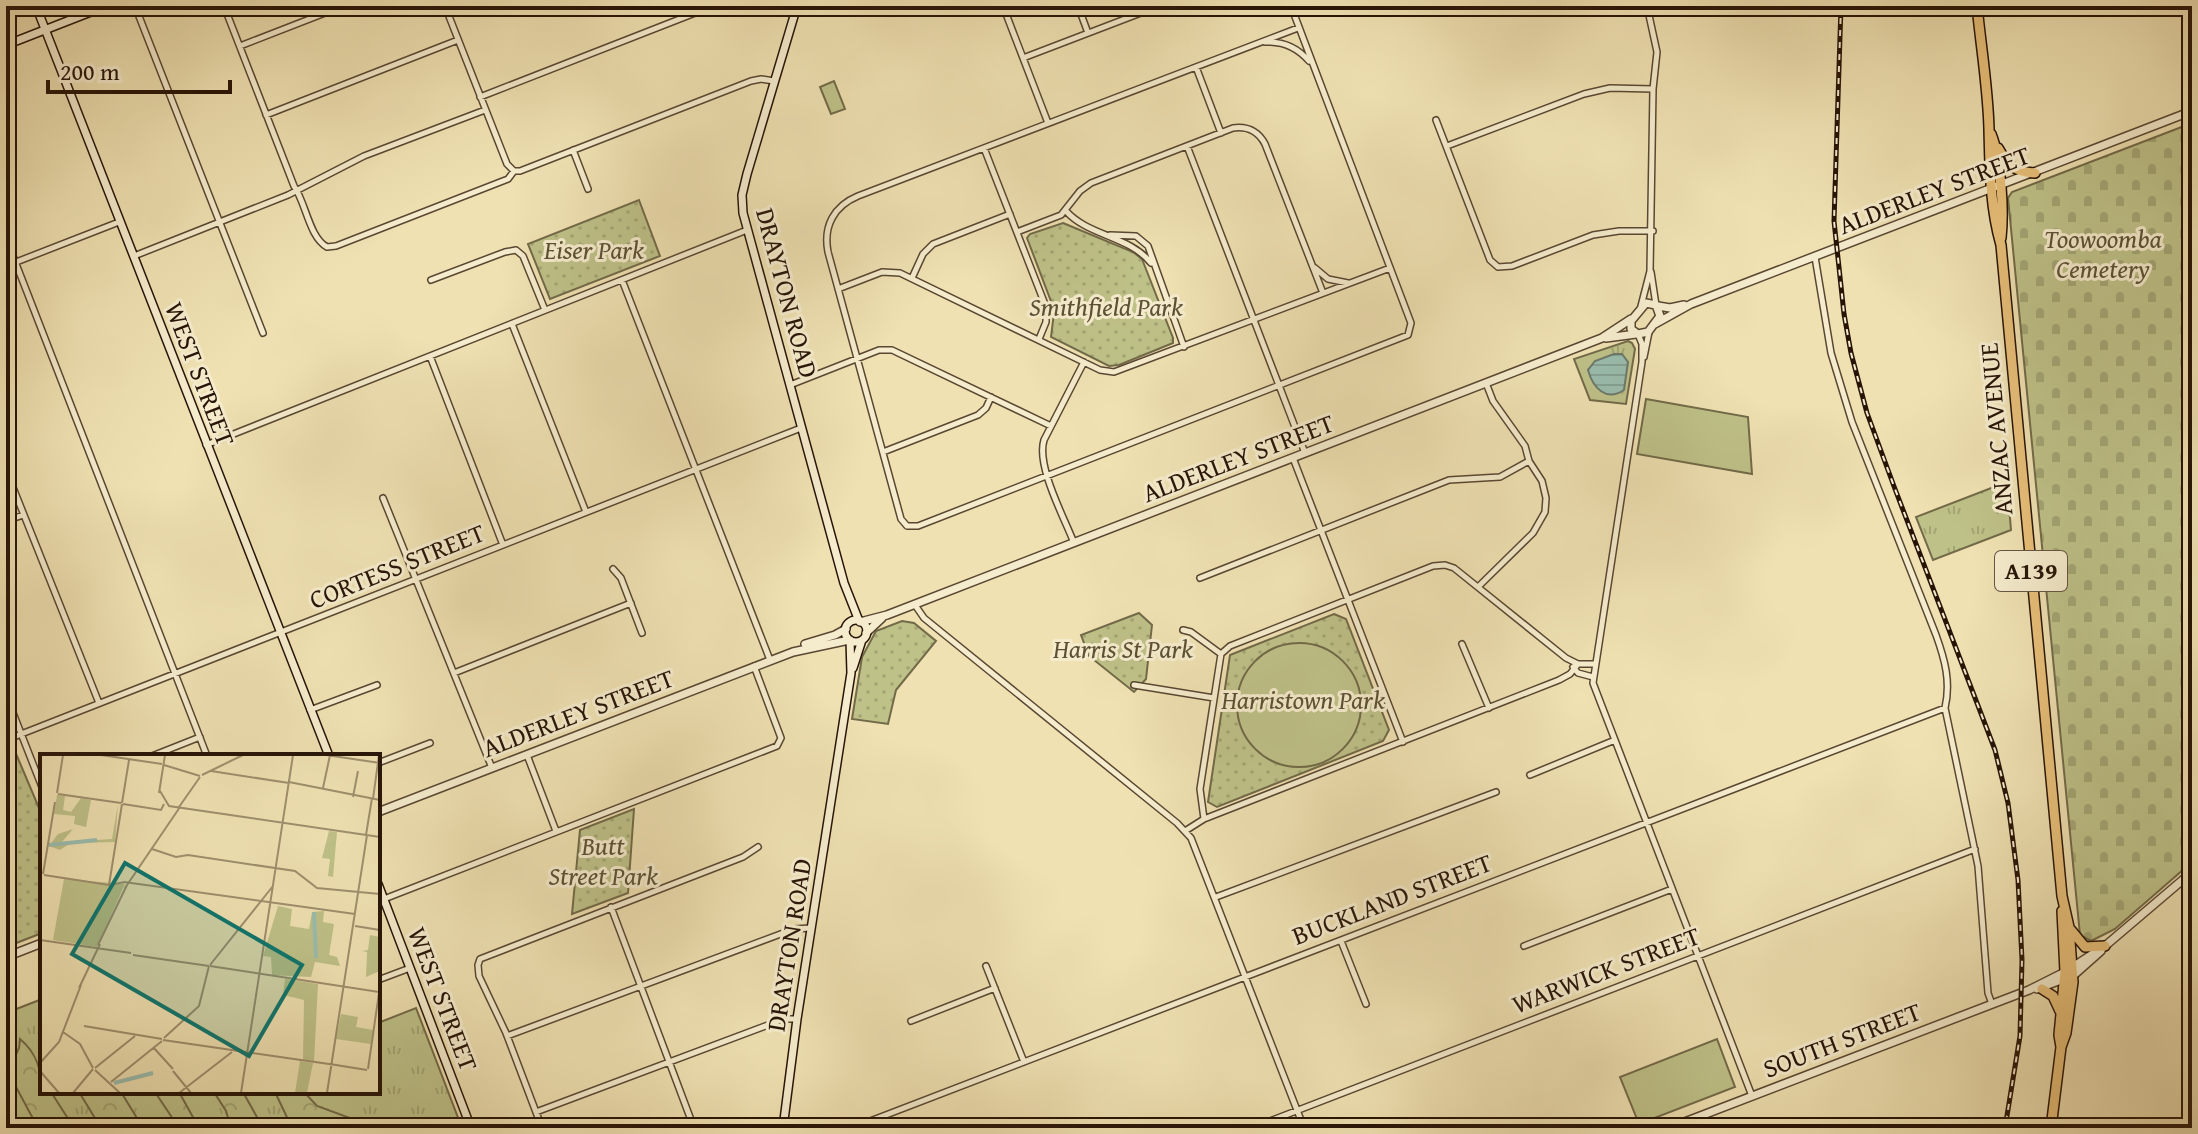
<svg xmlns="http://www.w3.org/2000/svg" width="2198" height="1134" font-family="'Gentium Book Plus',serif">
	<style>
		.grass { fill: url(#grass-tufts); stroke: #726a48; stroke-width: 2 }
		.forest { fill: url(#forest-crowns); stroke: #726a48; stroke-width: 2 }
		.cemetery { fill: url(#cemetery-stones); stroke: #726a48; stroke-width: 2 }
		.park { fill: url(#park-dots); stroke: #726a48; stroke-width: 2 }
		.pitch { fill: #bec188; stroke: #726a48; stroke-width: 2 }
		.water { fill: url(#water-rules); stroke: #6c796b; stroke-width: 2 }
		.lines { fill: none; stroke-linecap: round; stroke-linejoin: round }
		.minor-casing { stroke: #594732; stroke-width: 8 }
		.tertiary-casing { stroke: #594732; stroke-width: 10 }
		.secondary-casing { stroke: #271407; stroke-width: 10 }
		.trunk-casing { stroke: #271407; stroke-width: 12 }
		.minor { stroke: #f5eccd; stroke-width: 5 }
		.tertiary { stroke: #f5eccd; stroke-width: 7 }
		.secondary { stroke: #f5eccd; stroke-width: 7 }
		.trunk { stroke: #e8c079; stroke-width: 9 }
		.rail-casing { stroke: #271407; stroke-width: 5 }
		.rail { stroke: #f5eccd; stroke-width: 2; stroke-dasharray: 6; stroke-linecap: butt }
		.labels { text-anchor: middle; stroke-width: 6; stroke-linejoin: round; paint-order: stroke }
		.shield { fill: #f5eccd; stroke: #655542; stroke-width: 2 }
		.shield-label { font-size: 24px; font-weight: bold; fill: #271407 }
		.street-label { font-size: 26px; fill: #271407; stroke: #f5eccd }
		.park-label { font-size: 26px; font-style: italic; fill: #5c5134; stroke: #f5eccd }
		.inset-river { fill: none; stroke: #9abdae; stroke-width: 4 }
		.inset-road { fill: none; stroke: #9f8f6e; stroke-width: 2 }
		.view { fill: #0f766e; fill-opacity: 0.15; stroke: #0f766e; stroke-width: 4 }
		.inset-edge { fill: none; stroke: #271407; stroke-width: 4 }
	</style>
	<defs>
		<pattern id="grass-tufts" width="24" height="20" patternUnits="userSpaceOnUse" patternTransform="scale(2)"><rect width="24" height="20" fill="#bec188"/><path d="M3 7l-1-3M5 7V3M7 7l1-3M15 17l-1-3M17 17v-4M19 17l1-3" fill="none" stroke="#a3a574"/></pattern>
		<pattern id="forest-crowns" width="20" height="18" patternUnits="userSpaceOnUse" patternTransform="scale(2)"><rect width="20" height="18" fill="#bec188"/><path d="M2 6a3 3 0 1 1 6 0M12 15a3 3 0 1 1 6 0" fill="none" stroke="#a3a574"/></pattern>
		<pattern id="cemetery-stones" width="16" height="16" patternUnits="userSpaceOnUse" patternTransform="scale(2)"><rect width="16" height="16" fill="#bec188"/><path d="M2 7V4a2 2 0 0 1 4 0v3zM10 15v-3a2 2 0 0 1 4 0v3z" fill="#a3a574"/></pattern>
		<pattern id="park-dots" width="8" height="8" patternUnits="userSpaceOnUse" patternTransform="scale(2)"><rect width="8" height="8" fill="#bec188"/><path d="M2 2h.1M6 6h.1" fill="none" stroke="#a3a574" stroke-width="1.8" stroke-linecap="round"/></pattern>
		<pattern id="water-rules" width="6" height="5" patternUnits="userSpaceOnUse" patternTransform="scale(2)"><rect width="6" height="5" fill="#9abdae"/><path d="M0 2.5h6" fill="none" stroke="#85a294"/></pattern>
	</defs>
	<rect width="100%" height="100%" fill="#efe1b2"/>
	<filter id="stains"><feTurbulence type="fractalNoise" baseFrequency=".0025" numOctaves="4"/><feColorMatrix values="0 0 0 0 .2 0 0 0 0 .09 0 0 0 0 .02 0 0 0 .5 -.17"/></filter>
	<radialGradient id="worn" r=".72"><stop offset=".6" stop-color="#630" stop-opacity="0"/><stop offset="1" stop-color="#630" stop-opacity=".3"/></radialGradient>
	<!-- grass -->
	<path class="grass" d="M1628 341 1632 343 1635 349 1626 404 1590 400 1574 359Z
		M2007 482 2011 530 1933 560 1916 517Z
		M42 999V1092H378V1023L416 1008 462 1128H6V1013Z"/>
	<!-- forest -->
	<path class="forest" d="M20 1039C37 1053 42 1071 42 1092H51L74 1128H38L8 1072 19 1048Z
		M79 1092H121L143 1128H101Z
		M155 1092H179L199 1128H179Z
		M214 1092H243L263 1128H231L226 1111Z
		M275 1092H304L317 1106 377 1128H292Z"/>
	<!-- cemetery -->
	<path class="cemetery" d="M2192 123V862L2115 929 2091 941 2080 935 2008 198 2012 192Z"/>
	<!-- park -->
	<path class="park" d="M639 200 660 256 550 299 528 244Z
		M1063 223 1133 252 1142 259 1173 338V343L1119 365 1109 366 1051 337 1054 313 1052 304 1027 238 1030 234Z
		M1139 613 1152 625 1146 679 1134 692 1089 656 1081 635Z
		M1334 614 1346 619 1389 730 1383 741 1217 807 1208 802 1230 655Z
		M902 621 914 623 936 641 896 690 888 724 852 719 862 657 876 631Z
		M14 749 42 815V933L6 947V752Z
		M634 809 628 893 572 914 580 830Z"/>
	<!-- pitch -->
	<path class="pitch" d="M834 81 845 109 831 114 820 87Z
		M1646 399 1748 417 1752 474 1637 454Z
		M1237 705a62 62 0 1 1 124 0a62 62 0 1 1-124 0Z
		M1717 1039 1735 1087 1639 1124 1620 1077Z"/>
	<!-- water -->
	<path class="water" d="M1614 354H1622L1628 362 1624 390C1606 402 1593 388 1588 370L1595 361Z"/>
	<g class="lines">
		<!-- minor casing -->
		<g class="minor-casing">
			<path id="minor" d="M135 6 263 333
				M224 6 294 186C306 203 309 237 327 247L336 246 508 179 514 171H520L751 81 761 79 774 81
				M445 6 507 164 514 171
				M1003 6 1048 123
				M1078 6 1088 33
				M1291 6 1411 323 1408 335 918 526H907L901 519 828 252C823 226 834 206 858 196L1298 28
				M1265 42C1283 41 1297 47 1309 61
				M240 46 343 6
				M1023 58 1159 6
				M1196 67 1221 133
				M480 97 713 6
				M266 115 458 40
				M1436 120 1490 260 1498 267 1512 266 1593 235 1619 231H1653
				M1187 146 1305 453
				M1447 146 1584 94 1610 88 1653 89
				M984 148 1046 307V322L1039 339
				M573 150 588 189
				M1066 211C1088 236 1130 236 1151 263
				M1017 232 1061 215 1080 191 1091 183 1233 128C1248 126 1258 131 1265 144L1323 293
				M1110 235 1136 236 1148 246 1184 347
				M6 238 207 756
				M134 256 288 195 364 156 485 110
				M1815 257 1831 353 1852 422 1936 635C1945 660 1951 682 1945 708L1978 866 1988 993 1992 1004
				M6 266 119 222
				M1315 268 1328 279 1348 283
				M1651 272 1656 305
				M912 278 923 254 933 244 1010 214
				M431 280 505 252 516 250 523 256 545 310
				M622 280 770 660
				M838 289 882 272 900 273 1100 370 1114 372 1390 268
				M1641 306 1650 271 1653 89 1657 52 1647 6
				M512 324 586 512
				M1638 334 1642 344V362L1593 683 1752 1096
				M430 356 503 545
				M1644 357 1649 332
				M790 385 879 350H892L1051 426
				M206 445 747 230
				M883 452 978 415 986 408 991 397
				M1293 458 1403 742
				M6 470 99 703
				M383 498 492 768
				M6 521 23 515
				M1074 543C1064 517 1036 466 1044 440L1084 362
				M613 569 621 578 642 633
				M1200 578 1449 480 1500 477 1529 461
				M1479 586 1533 533 1545 512 1546 498 1542 481 1529 461 1525 446 1493 401 1486 383
				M915 605 924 618 1177 823 1191 838 1304 1128
				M1183 630 1191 632 1221 654
				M1462 644 1489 708
				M1221 654 1230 646 1433 566 1445 565 1454 568 1566 658 1578 664H1594
				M1573 667 1578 673 1593 677
				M454 673 631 603
				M1134 685 1214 698
				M6 695 42 787
				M310 710 377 685
				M6 740 801 428
				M527 755 556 831
				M152 756 200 737
				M378 763 430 743
				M1530 775 1615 740
				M1204 819 1200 789 1221 654
				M1185 831 1204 819 1559 680 1570 674 1578 664
				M1216 897 1496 792
				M384 899 777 746 781 738 754 666
				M611 907 694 1128
				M1341 941 1366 1004
				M1524 946 1672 889
				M986 966 1024 1062
				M378 980 410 968
				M911 1021 995 988
				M507 1036 794 929 811 928
				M536 1112 784 1019H797
				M542 1128 506 1033 479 976 478 965 480 959 743 857 758 847
				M852 1128 1945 708
				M1252 1128 1975 849"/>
		</g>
		<!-- tertiary casing -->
		<g class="tertiary-casing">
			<path id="tertiary" d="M1646 303 1656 305 1660 316 1648 332 1638 334 1631 329V321Z
				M1658 306 1670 308 1684 305
				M1655 324 1691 304 2192 111
				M1606 338 1636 334
				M860 622 887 615 1602 338 1631 319
				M866 633 882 618
				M805 644 835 635 846 629
				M378 812 793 652 849 640
				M6 957 42 943
				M2037 989 2074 975 2101 951
				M1669 1128 2029 990 2065 972 2105 946 2192 872"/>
		</g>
		<!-- secondary casing -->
		<g class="secondary-casing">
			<path id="secondary" d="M36 6 329 756
				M797 6 747 174 742 195 743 213 844 583 859 621
				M6 45 106 6
				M845 631a11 11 0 1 1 22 0a11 11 0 1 1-22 0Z
				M853 668 862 640
				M378 884 471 1128
				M783 1128 797 1019 851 673 850 640"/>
		</g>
		<!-- trunk casing -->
		<g class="trunk-casing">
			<path id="trunk" d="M1977 6C1981 47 1988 88 1989 129 1990 168 1990 207 2001 245L2062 896 2069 927 2073 982 2066 1033 2061 1047 2051 1128
				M1991 134C2001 159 2004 210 2001 238
				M1998 148C2008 166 2015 172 2035 173
				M2071 930 2085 947 2105 946
				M2042 989 2053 996 2060 1011
				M2061 1047 2059 1035 2065 972 2062 911"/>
		</g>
		<!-- minor -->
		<use href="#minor" class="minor"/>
		<!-- tertiary -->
		<use href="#tertiary" class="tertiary"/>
		<!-- secondary -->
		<use href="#secondary" class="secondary"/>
		<!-- trunk -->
		<use href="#trunk" class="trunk"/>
		<!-- rail casing -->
		<g class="rail-casing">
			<path id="rail" d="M1841 6 1834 221 1844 314 1851 353 1867 413 1895 489 1995 750 2008 803 2018 880 2022 960 2020 1036 2005 1128"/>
		</g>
		<!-- rail -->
		<use href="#rail" class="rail"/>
	</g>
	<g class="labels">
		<!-- shield labels -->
		<rect class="shield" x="1995" y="551" width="72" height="40" rx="6"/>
		<g class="shield-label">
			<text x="2031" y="579">A139</text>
		</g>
		<!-- street labels -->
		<g class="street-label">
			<text transform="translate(1934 190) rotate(-21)" y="9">ALDERLEY STREET</text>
			<text transform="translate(787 293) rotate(75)" y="9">DRAYTON ROAD</text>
			<text transform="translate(200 374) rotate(69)" y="9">WEST STREET</text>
			<text transform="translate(1996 429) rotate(-95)" y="9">ANZAC AVENUE</text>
			<text transform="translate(1238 458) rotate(-21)" y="9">ALDERLEY STREET</text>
			<text transform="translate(397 566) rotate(-22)" y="9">CORTESS STREET</text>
			<text transform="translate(578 713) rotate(-21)" y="9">ALDERLEY STREET</text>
			<text transform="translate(1392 899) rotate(-21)" y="9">BUCKLAND STREET</text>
			<text transform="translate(789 945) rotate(-81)" y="9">DRAYTON ROAD</text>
			<text transform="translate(1606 970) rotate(-21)" y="9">WARWICK STREET</text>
			<text transform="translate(443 999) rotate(69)" y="9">WEST STREET</text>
			<text transform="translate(1842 1040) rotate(-21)" y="9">SOUTH STREET</text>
		</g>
		<!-- park labels -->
		<g class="park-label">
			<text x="2103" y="248">Toowoomba<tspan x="2103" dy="30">Cemetery</tspan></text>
			<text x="594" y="259">Eiser Park</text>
			<text x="1106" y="316">Smithfield Park</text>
			<text x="1123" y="658">Harris St Park</text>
			<text x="1303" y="709">Harristown Park</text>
			<text x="603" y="855">Butt<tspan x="603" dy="30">Street Park</tspan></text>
		</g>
	</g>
	<!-- overview -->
	<g transform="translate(40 754)">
		<rect width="340" height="340" fill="#efe1b2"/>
		<path d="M17 41 25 42 23 56 31 58 41 44 51 46 46 73 34 70 35 62 14 60ZM238 152 252 155 250 172 269 175 272 158 284 157 283 168 294 170 289 201 297 203 300 212 275 208 271 223 232 221 231 203 223 202Z" fill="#bec188"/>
		<path d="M24 125 85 130 57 193 13 186Z" fill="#bec188"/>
		<path d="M78 50 75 88 31 89 20 96 9 92 18 80 33 75 22 88 72 85ZM289 77 297 78 293 123 288 122 290 105 282 104ZM330 181 340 183V217L326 223 327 198 322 197 328 196ZM245 225 278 230 274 307 263 306 264 246 243 241ZM301 260 318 263 316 273 333 276 331 290 296 285ZM260 307 273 309 267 339H255Z" fill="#bec188"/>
		<path class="inset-river" d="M9 91 57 86M274 158 276 204M74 329 113 319"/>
		<path class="inset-road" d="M61 1 122 10M286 1 340 9M124 11 160 22M171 17 249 29M162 21 203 1M249 28 340 46M283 34 290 1M120 37 129 52 340 83M17 39 23 1M119 39 125 1M18 40 81 49M313 43 318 17M333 45 339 1M82 49 89 6M83 50 121 56 124 50M139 53 160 23M326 81 332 44M112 95 136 103 148 101 255 117 277 134 340 140M3 120 15 48M4 121 69 131 85 128M84 128 315 160M69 131 82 50M85 134 140 53M315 172 340 176M0 186 91 199M58 191 87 131M93 201 169 212M170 211 233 132M170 212 339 238M39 234 60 190M44 272 122 285M23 278 40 290 53 314M124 284 159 252 169 212M123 286 296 311M113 293 133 315M0 309 19 288 41 231M296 311 327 316M55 314 95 282M328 315 339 239M55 316 80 339M0 317 19 339M133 317 151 339M71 328 122 287M33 339 53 315M139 339 192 298M201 339 253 1M287 339 327 81"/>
		<path class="view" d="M85 109 262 211 209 302 32 200Z"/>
		<rect width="340" height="340" class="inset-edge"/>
	</g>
	<!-- margin -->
	<rect width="2198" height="1134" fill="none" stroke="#efe1b2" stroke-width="32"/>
	<rect x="8" y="8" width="2182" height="1118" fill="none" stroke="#271407" stroke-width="4"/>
	<rect x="16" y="16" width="2166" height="1102" fill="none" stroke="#271407" stroke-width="2"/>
	<!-- scale -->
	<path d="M48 80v12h182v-12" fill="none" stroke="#271407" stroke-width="4"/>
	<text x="60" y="80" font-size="24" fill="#271407" stroke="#f5eccd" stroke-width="6" paint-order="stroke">200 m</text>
	<rect width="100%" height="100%" filter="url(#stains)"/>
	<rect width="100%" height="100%" fill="url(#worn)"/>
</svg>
